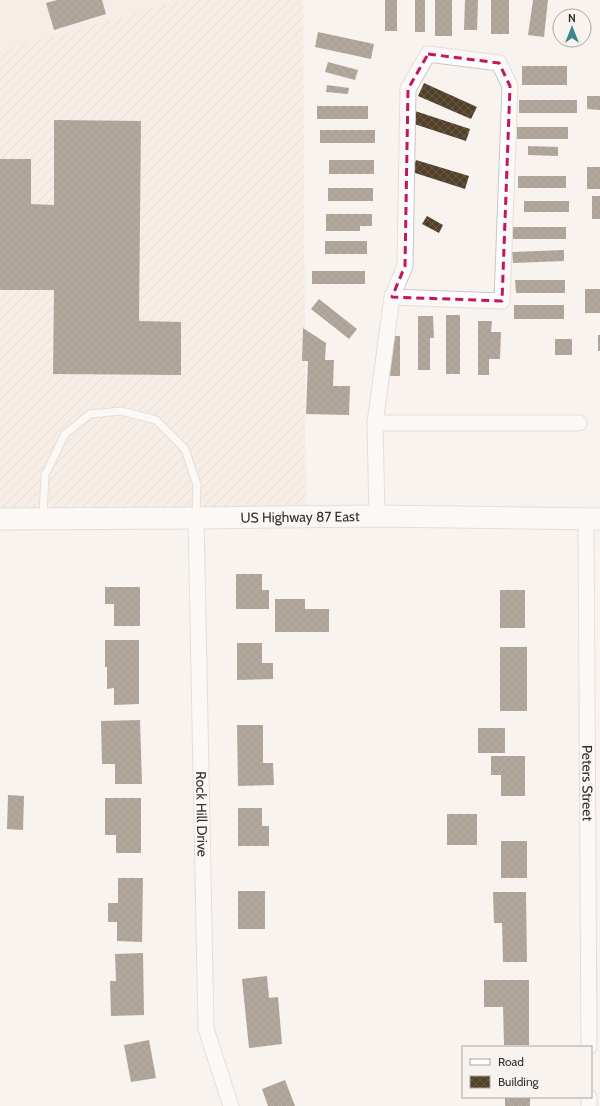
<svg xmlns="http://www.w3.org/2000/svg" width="600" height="1106" font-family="Cabin,sans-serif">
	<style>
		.built { fill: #f1e7dc }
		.industrial { fill: url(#industrial-furrows) }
		.building { fill: url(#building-cross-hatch) }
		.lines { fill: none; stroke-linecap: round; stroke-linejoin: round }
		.lane-casing { stroke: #cac6c1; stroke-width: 9 }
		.street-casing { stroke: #cac6c1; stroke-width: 17 }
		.secondary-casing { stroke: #cac6c1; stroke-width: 23 }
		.lane { stroke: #fff; stroke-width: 7 }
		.street { stroke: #fff; stroke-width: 15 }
		.secondary { stroke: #fff; stroke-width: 21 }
		.marked { fill: none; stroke: #c2185b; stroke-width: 3; stroke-dasharray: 8 5; stroke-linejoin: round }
		.labels { text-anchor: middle; stroke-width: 4; stroke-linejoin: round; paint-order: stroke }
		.street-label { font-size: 14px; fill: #302f2d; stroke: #f8f3ef }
	</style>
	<defs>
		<pattern id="industrial-furrows" width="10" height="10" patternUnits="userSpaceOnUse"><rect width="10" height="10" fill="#f1e7dc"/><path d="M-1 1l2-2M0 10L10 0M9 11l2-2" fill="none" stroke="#cfc6bd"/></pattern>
		<pattern id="building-cross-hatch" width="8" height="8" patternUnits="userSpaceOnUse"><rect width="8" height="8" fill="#52402b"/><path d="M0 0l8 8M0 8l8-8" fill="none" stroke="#685a49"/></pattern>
	</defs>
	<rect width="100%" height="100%" fill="#f8f3ef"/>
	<!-- built -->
	<path class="built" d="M0 0H182L0 51Z"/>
	<!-- industrial -->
	<path class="industrial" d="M182 0H303L306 517 0 518V51Z"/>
	<!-- building -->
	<path class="building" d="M57 0H102L106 14 54 30 46 3Z
		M385 0H397V31H385Z
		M415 0H425V32H415Z
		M435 0H452V36H435Z
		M465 0H478L477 30H464Z
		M491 0H509V34H491Z
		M533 0H548L544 37 528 35Z
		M318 32 374 44 371 59 315 47Z
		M328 62 358 70 355 80 325 72Z
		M522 66H567V85H522Z
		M424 83 477 107 471 119 418 96Z
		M327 85 349 88 348 94 326 92Z
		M587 96H600V110L587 109Z
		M519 100H577V113H519Z
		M317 106H368V119H317Z
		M415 111 470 129 466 141 411 123Z
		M54 120 141 121 139 321 181 322V375L53 374 54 290H0V159H31V204L54 205Z
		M517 127H568V139H517Z
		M320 130H375V143H320Z
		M528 146 558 147V156L528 155Z
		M329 160H374V174H329Z
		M416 160 469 176 465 189 412 172Z
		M587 167H600V189H587Z
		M518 176H566V188H518Z
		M328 188H373V201H328Z
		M592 196H600V219H592Z
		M524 201H569V212H524Z
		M326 214H372V226H360V231H326Z
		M427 216 443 225 439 233 422 224Z
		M513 227H566V239H513Z
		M325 241H367V254H325Z
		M564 250V261L513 263 512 252Z
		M312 271H365V284H312Z
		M515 280H565V293H516Z
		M585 289H600V313H585Z
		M319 299 357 329 349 339 311 309Z
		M514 305H564V319H514Z
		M446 315H460V374H446Z
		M418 316H433L434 338H430V370H418Z
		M478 321H492L491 332H501L500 359H489V375H478Z
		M303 328 326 343 325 360H334L333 386H350L349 415 306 414 308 361H302Z
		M598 335H600V351H598Z
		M389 336H400V376H389Z
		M555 339H572V355H555Z
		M236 574H262V590H269V609H236Z
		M105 587H140V626H114V604H105Z
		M500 590H525V628H500Z
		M275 599H305V609H329V632H275Z
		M105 640H139V704L114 705V688L107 689V667H105Z
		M237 643H262V663H273V679L237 680Z
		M500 647H527V711H500Z
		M140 720 142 784H115V764H102L101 721Z
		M237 725H263V763H273L274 785 238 786Z
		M478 728H505V753H478Z
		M491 756H525V796H501V775H491Z
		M8 795 24 796 23 830 7 829Z
		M105 798H141V853H116V835H105Z
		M238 808H262V826H269V846H238Z
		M447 814H477V845H447Z
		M501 841H527V878H501Z
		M118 878H143L142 942 117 941V922H108V903H118Z
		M238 891H265V929H238Z
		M493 892H526L527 962H503L502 923H494Z
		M143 953 144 1015 111 1016 110 981H116L115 954Z
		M267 976 269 998 278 997 282 1044 249 1048 242 979Z
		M484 980H529V1045H504L503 1007H484Z
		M149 1040 156 1078 131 1082 124 1045Z
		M285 1080 295 1106H268L262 1089Z
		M505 1097H530V1106H505Z"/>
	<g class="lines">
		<!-- lane casing -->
		<g class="lane-casing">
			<path id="lane" d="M43 516 45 475 65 434 90 414 121 411 156 420 185 449 197 485 196 515"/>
		</g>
		<!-- street casing -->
		<g class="street-casing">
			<g id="street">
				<path d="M375 423H579"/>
				<path d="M377 516 375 423 392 297 405 266 408 89 428 54 499 63 510 86 502 301 392 297"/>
				<path id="s1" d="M196 518 206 1029 231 1106"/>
				<path id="s2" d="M586 519 589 1047"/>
				<path d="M589 1097V1106"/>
			</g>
		</g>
		<!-- secondary casing -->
		<g class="secondary-casing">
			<g id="secondary">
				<path id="s3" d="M0 519 196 518 377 516 600 519"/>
			</g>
		</g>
		<!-- lane -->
		<use href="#lane" class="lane"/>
		<!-- street -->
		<use href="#street" class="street"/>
		<!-- secondary -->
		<use href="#secondary" class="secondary"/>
	</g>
	<!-- marked area -->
	<path d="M0 0H600V1106H0ZM428 54 499 63 510 86 502 301 392 297 405 266 408 89Z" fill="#f8f3ef" fill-opacity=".55" fill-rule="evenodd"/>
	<path class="marked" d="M428 54 499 63 510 86 502 301 392 297 405 266 408 89Z"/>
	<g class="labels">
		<!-- street labels -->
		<g class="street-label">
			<text dy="5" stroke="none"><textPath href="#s3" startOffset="300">US Highway 87 East</textPath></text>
			<text dy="5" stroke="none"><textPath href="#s2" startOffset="264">Peters Street</textPath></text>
			<text dy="5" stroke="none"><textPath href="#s1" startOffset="296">Rock Hill Drive</textPath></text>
		</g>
	</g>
	<!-- legend -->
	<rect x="462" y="1046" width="130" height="52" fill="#f8f3ef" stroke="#a8a5a1"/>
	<rect x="470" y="1059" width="20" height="6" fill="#ffffff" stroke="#a8a5a1"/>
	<text x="498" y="1066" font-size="12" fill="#302f2d">Road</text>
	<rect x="470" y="1076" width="20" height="12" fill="url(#building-cross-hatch)" stroke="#a8a5a1"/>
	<text x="498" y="1086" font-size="12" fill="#302f2d">Building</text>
	<!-- north arrow -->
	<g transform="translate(572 28)"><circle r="19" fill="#f8f3ef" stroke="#a8a5a1"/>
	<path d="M0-3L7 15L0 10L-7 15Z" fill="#3e858e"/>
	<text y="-6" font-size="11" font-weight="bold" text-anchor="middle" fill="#302f2d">N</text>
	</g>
</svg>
